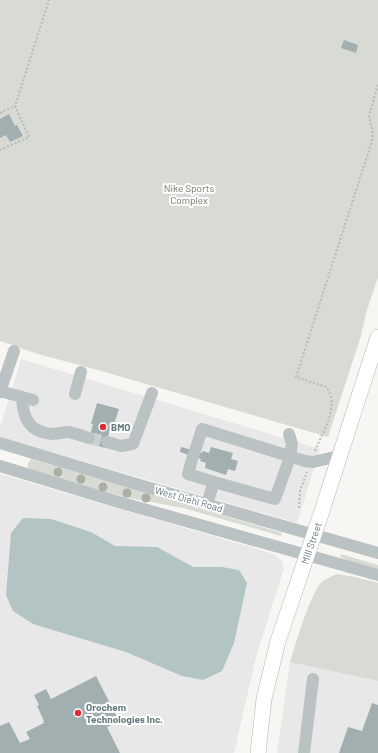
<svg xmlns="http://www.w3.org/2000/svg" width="378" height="753" font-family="Barlow,sans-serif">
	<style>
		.built { fill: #e7e8e7 }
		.green { fill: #d8dbd3 }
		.water { fill: #b2c4c4 }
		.building { fill: #a2afb1 }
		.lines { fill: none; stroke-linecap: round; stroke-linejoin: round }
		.minor-tunnel { stroke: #cbd0d0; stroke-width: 12; stroke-dasharray: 12 6; stroke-linecap: butt }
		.major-casing { stroke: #afb6b8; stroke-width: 16 }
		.path { stroke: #b6bbbc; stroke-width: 2; stroke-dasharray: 2 2; stroke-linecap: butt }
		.minor { stroke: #bbc2c3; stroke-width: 12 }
		.major { stroke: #fff; stroke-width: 15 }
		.tree { fill: #a9b0a3 }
		.poi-dot { fill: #db2f35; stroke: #fff; stroke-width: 1.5 }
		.labels { text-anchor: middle; stroke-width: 4; stroke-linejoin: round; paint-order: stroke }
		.park-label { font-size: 10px; fill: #6a7661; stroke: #fff }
		.poi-label { font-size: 10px; font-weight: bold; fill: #63797d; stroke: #fff; text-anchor: start }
		.street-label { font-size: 10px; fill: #63797d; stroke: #fff }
	</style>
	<rect width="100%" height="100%" fill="#f7f6f3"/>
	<!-- built -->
	<path class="built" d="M21 359 320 449 297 523 0 437V428Z
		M0 474 274 554 282 561 284 568 256 657 234 753H0Z
		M290 662 378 681V753H277Z"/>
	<!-- green -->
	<path class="green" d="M0 0H378V277L367 310 360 339 328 437 98 370 38 354 0 341Z
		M31 459 282 533 281 536 183 508 124 497 29 469 27 465Z
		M341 554 378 565V570C366 567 349 565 340 556Z
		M337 574 355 577 378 583V681L290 662C295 646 311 590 323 581 327 578 332 576 337 574Z"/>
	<!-- water -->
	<path class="water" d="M23 518 51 519 91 532 115 546 157 547 193 567H222L239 570 247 583 234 643 222 671 203 680 182 676 126 652 33 624 13 611 6 595 11 533Z"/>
	<!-- building -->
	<path class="building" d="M344 40 358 45 356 53 341 48Z
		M9 114 15 126 17 125 23 136 10 142 6 135 0 138V119Z
		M97 403 119 409 112 430 110 429 105 448 88 443 93 424H91Z
		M181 447 202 453 203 451 209 453 211 447 233 453 231 459 238 461 235 471 228 469 226 475 205 468 206 463 200 461 201 459 180 452Z
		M96 676 119 721 107 727 120 753H0V726L9 722 20 743 30 739 26 732 44 723 43 721H44L37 706 39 705 34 695 46 689 51 699Z
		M372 703 378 705V753H339L348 727 362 731Z"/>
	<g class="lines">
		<!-- minor-tunnel -->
		<path class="minor-tunnel" d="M89 438 107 442"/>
		<!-- major casing -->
		<g class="major-casing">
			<path id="major" d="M258 753 264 699 278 641 321 514 378 337"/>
		</g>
		<!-- path -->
		<path class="path" d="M0 113 15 106
			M0 150 29 137 15 106 49 0
			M315 451C322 433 341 405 326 387L296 377 371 144 373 134 369 116 378 84
			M299 508 300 491 307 472"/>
		<!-- minor -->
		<path class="minor" d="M0 391 33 400
			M0 392 14 351
			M75 394 81 372
			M22 398C23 418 29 432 52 434 58 434 63 432 68 432 75 433 82 436 89 438
			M107 442 121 446 133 444 152 393
			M0 443 143 486 378 553
			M195 451 202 429 305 461 313 462 339 456
			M193 456 188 474 214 482
			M0 466 122 503 378 575
			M207 504 214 482 275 499 290 457 292 444 289 434
			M304 753 313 679"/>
		<!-- major -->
		<use href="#major" class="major"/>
	</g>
	<!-- trees -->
	<g class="tree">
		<circle cx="58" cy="472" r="4.5"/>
		<circle cx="81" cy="479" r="4.5"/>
		<circle cx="103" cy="487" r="4.5"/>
		<circle cx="127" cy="493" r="4.5"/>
		<circle cx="146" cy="498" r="4.5"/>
	</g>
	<!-- markers -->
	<g class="poi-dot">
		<circle cx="103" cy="427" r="4"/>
		<circle cx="78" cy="713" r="4"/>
	</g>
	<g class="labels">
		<!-- park labels -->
		<g class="park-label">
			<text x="189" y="192">Nike Sports<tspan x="189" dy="12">Complex</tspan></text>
		</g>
		<!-- poi labels -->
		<g class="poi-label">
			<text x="111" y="431">BMO</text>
			<text x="86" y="711">Orochem<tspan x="86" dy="12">Technologies Inc.</tspan></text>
		</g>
		<!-- street labels -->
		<g class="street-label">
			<text transform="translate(189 499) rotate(16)" y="4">West Diehl Road</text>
			<text transform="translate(311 543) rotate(-71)" y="4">Mill Street</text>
		</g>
	</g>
</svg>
